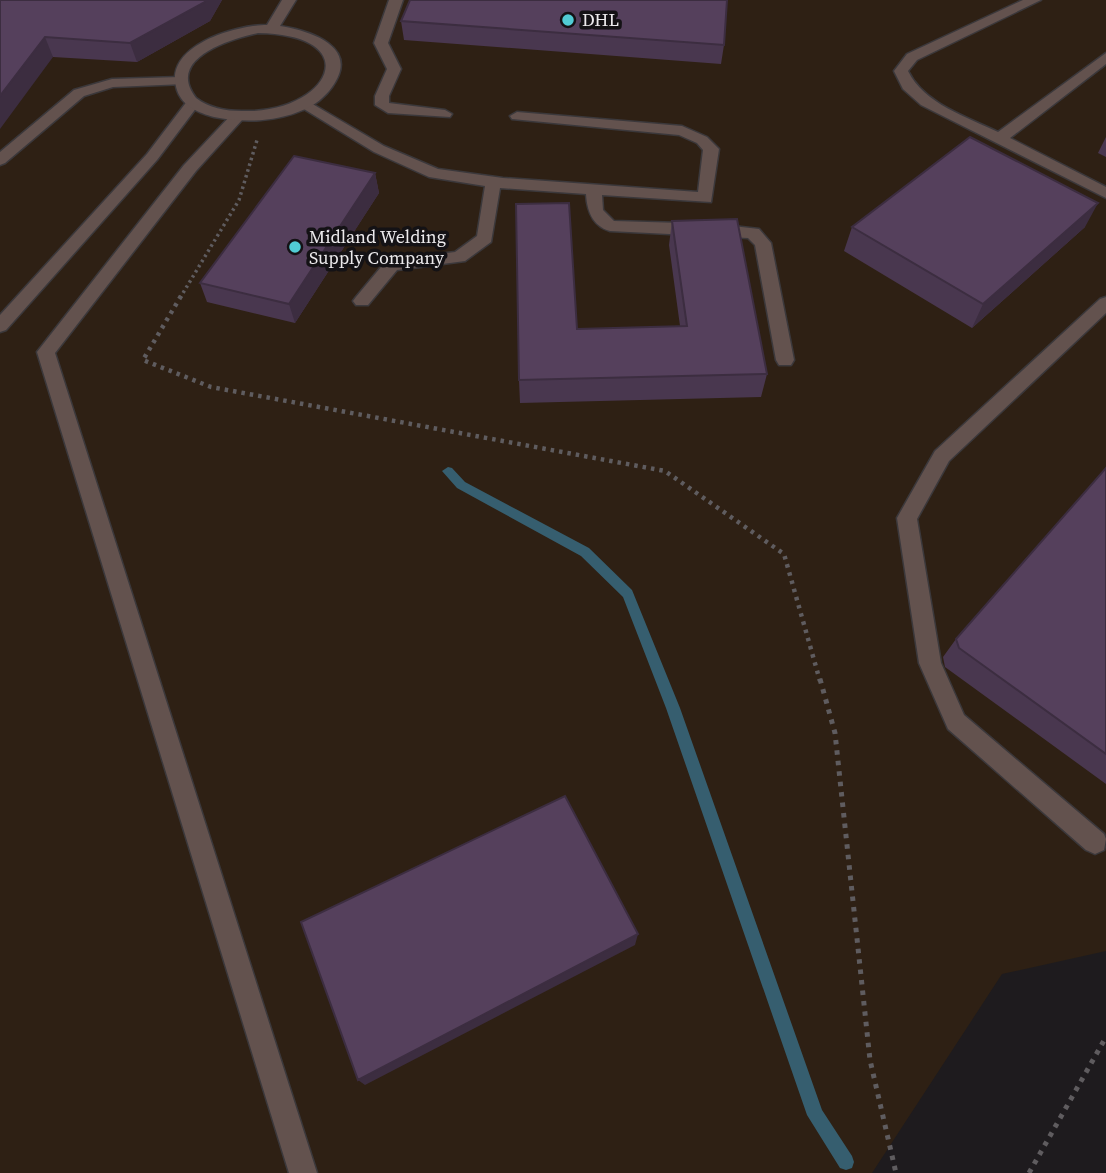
<svg xmlns="http://www.w3.org/2000/svg" width="1106" height="1173" font-family="'Source Serif 4',serif">
	<style>
		.industrial { fill: #2e2014 }
		.lines { fill: none; stroke-linecap: round; stroke-linejoin: round }
		.stream { fill: #365e6f; fill-rule: evenodd }
		.lane-casing { stroke: #3b383b; stroke-width: 3 }
		.street-casing { stroke: #3b383b; stroke-width: 3 }
		.path-far2 { stroke: #5f5c5f; stroke-width: 3.5; stroke-dasharray: 2.5 3.5; stroke-linecap: butt }
		.path-far1 { stroke: #5f5c5f; stroke-width: 4.5; stroke-dasharray: 3.5 5; stroke-linecap: butt }
		.path { stroke: #5f5c5f; stroke-width: 5; stroke-dasharray: 4.5 6; stroke-linecap: butt }
		.lane { fill: #63524e; fill-rule: evenodd }
		.street { fill: #63524e; fill-rule: evenodd }
		.wall { fill: #49374f }
		.shaded-wall { fill: #3c2d40 }
		.building { fill: #55405c; stroke: #3c2d40; stroke-width: 2 }
		.poi-dot { fill: #51ccd4; stroke: #141215; stroke-width: 2.5 }
		.labels { text-anchor: middle; stroke-width: 7; stroke-linejoin: round; paint-order: stroke }
		.far-poi-label { font-size: 18px; fill: #edebed; stroke: #141215; text-anchor: start }
	</style>
	<rect width="100%" height="100%" fill="#1e1b1e"/>
	<!-- industrial -->
	<path class="industrial" d="M0 0H1106V951L1002 974 872 1173H0Z"/>
	<g class="lines">
		<!-- stream -->
		<path class="stream" d="M448 467 452 468 465 482 589 548 632 590 680 708 822 1110 852 1156 854 1162 852 1168 846 1170 840 1168 807 1115 666 708 623 597 581 556 457 488 442 471Z"/>
		<!-- lane casing -->
		<g class="lane-casing">
			<path id="lane" d="M389 0H403L388 43 401 69 389 96V103L445 110 452 114 450 117 388 113 375 105V96L387 69 374 43Z
				M1023 0H1041L917 60 908 71C924 104 967 117 998 132L1106 53V64L1010 138 1106 187V198L921 105 903 89 894 71 907 54Z
				M180 77 185 78 187 81 185 84 113 87 84 96 5 163 0 165V152L74 90 112 79Z
				M193 99 200 103 157 160 6 330 0 332V315L147 154 188 100Z
				M304 99 384 146 438 169 503 178 698 192 703 150 697 143 679 135 512 119 510 116 517 112 682 126 707 137 719 149 711 202 602 195 603 210 614 221 715 224 759 229 771 243 794 360 791 365H779L776 360 755 245 748 238 610 231C592 226 587 210 586 194L500 188 491 242 465 261 397 270 368 305H356L353 301 356 297 386 261 455 252 477 236 485 186 429 177 374 152 299 106 297 103 299 100Z
				M237 113 242 114 244 117 242 120 196 171 55 353 317 1173H289L37 352 184 165 232 114Z
				M1106 297V313L949 461 917 519 941 663 964 715 1104 834 1106 839 1104 850 1095 854 1086 850 948 729 919 663 897 518 935 451 1100 299Z"/>
		</g>
		<!-- street casing -->
		<g class="street-casing">
			<path id="street" d="M282 0H296L280 26C311 31 361 47 332 87 325 97 315 105 303 110 276 122 243 123 214 117 199 113 182 106 177 90 162 46 235 25 267 25ZM258 33C369 35 329 114 242 111 225 111 209 108 196 98 165 58 231 39 258 33Z"/>
		</g>
		<!-- path-far2 -->
		<path class="path-far2" d="M180 298 239 200 257 140"/>
		<!-- path-far1 -->
		<path class="path-far1" d="M181 296 143 360 211 387 665 471 784 554 820 681"/>
		<!-- path -->
		<path class="path" d="M820 679 835 733 870 1060 896 1173
			M1029 1173 1106 1037"/>
		<!-- lane -->
		<use href="#lane" class="lane"/>
		<!-- street -->
		<use href="#street" class="street"/>
	</g>
	<!-- wall -->
	<path class="wall" d="M0 0H222L210 21 137 62 53 57Z
		M401 21 724 45 721 64 404 40Z
		M1106 137V157L1098 153Z
		M375 173 379 193 295 323 207 302 200 283Z
		M672 221 767 374 761 397 520 403 519 380 577 329 680 326 669 245Z
		M852 227H1085L972 328 844 251Z
		M1106 468V784L945 667 943 657 956 639Z"/>
	<!-- shaded-wall -->
	<path class="shaded-wall" d="M205 0H222L210 21 137 62 130 43Z
		M45 37 53 57 0 129V96Z
		M375 173 379 193 295 323 289 304Z
		M1098 203 1085 227 972 328 983 304Z
		M638 934 635 945 365 1085 358 1080Z"/>
	<!-- building -->
	<path class="building" d="M0 0H205V2L130 43 45 37 0 96Z
		M410 0H727L724 45 401 21Z
		M970 137 1098 203 983 304 852 227Z
		M294 156 375 173 289 304 200 283Z
		M569 203 577 329 687 326 672 221 737 219 767 374 519 380 516 204Z
		M1106 468V754L959 648 956 639Z
		M565 796 638 934 358 1080 301 922Z"/>
	<!-- markers -->
	<g class="poi-dot">
		<circle cx="568" cy="20" r="7"/>
		<circle cx="295" cy="247" r="7"/>
	</g>
	<g class="labels">
		<!-- far-poi labels -->
		<g class="far-poi-label">
			<text x="582" y="26">DHL</text>
			<text x="309" y="243">Midland Welding<tspan x="309" dy="21">Supply Company</tspan></text>
		</g>
	</g>
</svg>
